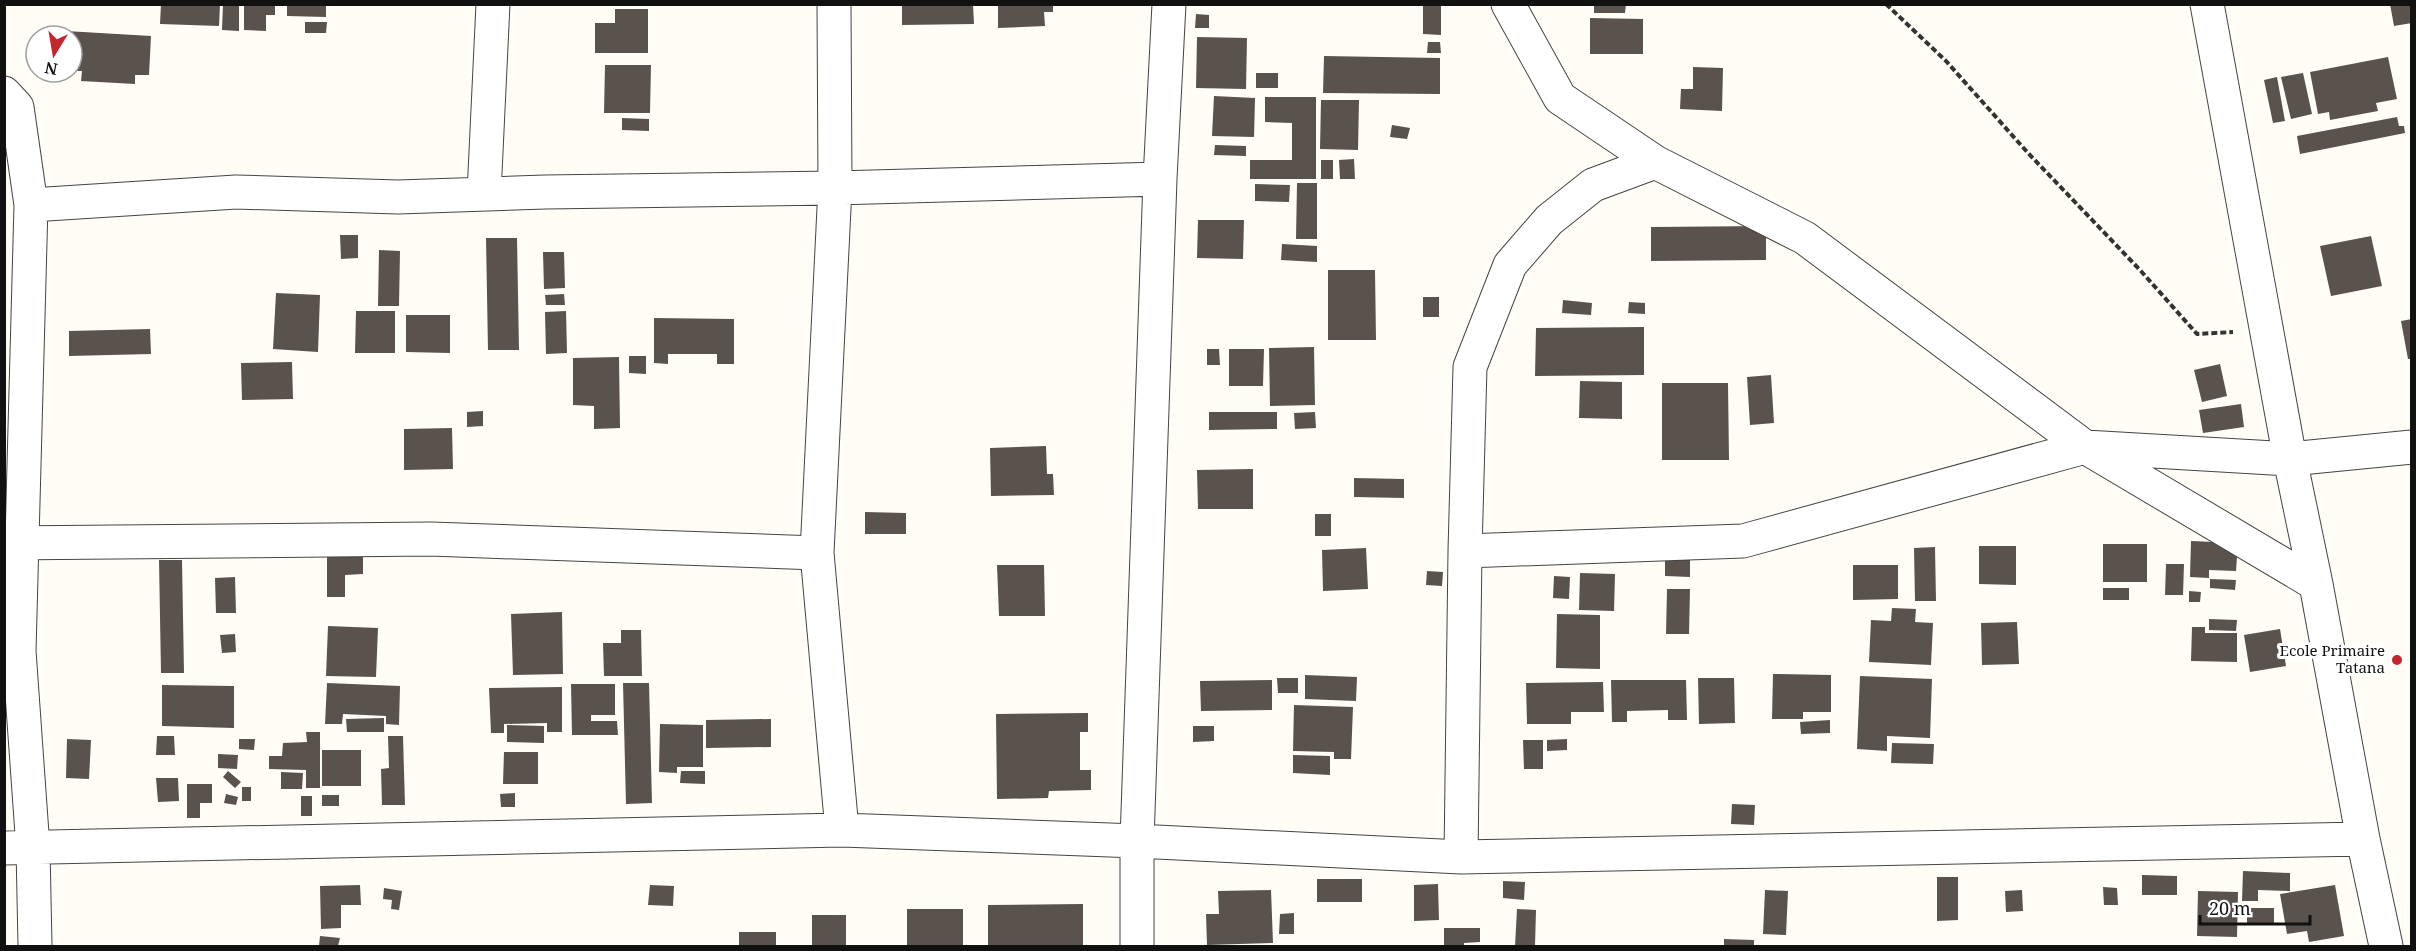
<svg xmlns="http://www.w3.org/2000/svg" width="2416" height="951" font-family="'Noto Serif',serif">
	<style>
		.building { fill: #5a524d }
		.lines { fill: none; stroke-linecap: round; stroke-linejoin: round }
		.minor-casing { stroke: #444; stroke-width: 35 }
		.path { stroke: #333; stroke-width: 4; stroke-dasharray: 6 3; stroke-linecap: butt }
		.minor { stroke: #fff; stroke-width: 33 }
		.poi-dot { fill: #c4262e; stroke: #fff; stroke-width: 2 }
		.labels { text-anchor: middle; stroke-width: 6; stroke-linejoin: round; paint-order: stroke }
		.poi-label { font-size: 15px; fill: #111; stroke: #fff; text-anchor: end }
	</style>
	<rect width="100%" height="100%" fill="#fffdf5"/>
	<!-- building -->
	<path class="building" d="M161 4H220L219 26 160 24Z
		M223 4H239V31L222 30Z
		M244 4H275V15H266V31L244 30Z
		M287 4H326V17L287 16Z
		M902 4H973L974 24 902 25Z
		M998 4H1053V12H1044L1045 26 998 28Z
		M1423 4 1441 5V35L1423 34Z
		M1594 4H1626L1625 13H1594Z
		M2390 4H2412V23L2394 26Z
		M615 9H648V53H595V23H615Z
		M1196 14 1209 15V28H1195Z
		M1590 18 1643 19V54H1590Z
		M305 22H327L326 33H305Z
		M66 31 151 36 149 75H135V84L81 81 82 71H72V36H66Z
		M1197 37 1247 38 1246 89 1196 88Z
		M1428 42H1440L1441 53H1427Z
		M1324 56 1440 58V94L1323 93Z
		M2388 57 2397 99 2376 103 2378 111 2330 120 2329 112 2318 114 2310 72Z
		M605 65H651L650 113H604Z
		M1693 67 1723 68 1722 111 1680 109 1681 89H1693Z
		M1256 73H1278V88H1256Z
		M2303 73 2312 114 2291 119 2281 77Z
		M2277 77 2285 121 2273 123 2264 80Z
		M1214 96 1255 98 1254 137 1212 136Z
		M1265 97H1316V179H1250V160H1292V123L1265 122Z
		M1321 100H1359L1358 150 1320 149Z
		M2397 117 2399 126H2404L2405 133 2300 154 2297 136Z
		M622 118 649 119V131L622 130Z
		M1392 125 1410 128 1407 139 1390 137Z
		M1215 145 1246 146V156L1214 155Z
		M1354 159 1355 179H1340L1339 160Z
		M1321 160H1333V179H1321Z
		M1297 183H1317V239H1296Z
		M1255 184 1290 185 1289 202 1255 201Z
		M1198 220H1244L1243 259 1197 258Z
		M1766 226V260L1651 261V227Z
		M340 235H358V258L341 259Z
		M2371 236 2382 286 2331 296 2320 246Z
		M486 238H517L519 350H488Z
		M1282 244 1317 246V262L1281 260Z
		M379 250 400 251 399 306H378Z
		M543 252H564L565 288 544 289Z
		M1328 270H1375L1376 340H1328Z
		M276 293 320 295 318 352 273 349Z
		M564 294 565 305H546L545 295Z
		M1423 297H1439V317H1423Z
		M1563 300 1592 303 1591 315 1562 313Z
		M1629 302 1645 303V314L1628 313Z
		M356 311H395V353H355Z
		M566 311 567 353 546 354 545 312Z
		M406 315H450V353L406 352Z
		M654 318 734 319V364H717V354H668V364L654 363Z
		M2412 319V359H2408L2401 321Z
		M1644 327V375L1535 376 1536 328Z
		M150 329 151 354 69 356V331Z
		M1314 347 1315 405 1270 406 1269 348Z
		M1207 349H1219L1220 365H1207Z
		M1229 349H1264L1263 386H1229Z
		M629 356H646V374L629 373Z
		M619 357 620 428 594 429V406L573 405V358Z
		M292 362 293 399 242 400 241 363Z
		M2220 364 2227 396 2202 402 2194 370Z
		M1771 375 1774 423 1750 425 1747 377Z
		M1580 381 1622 382V419L1579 418Z
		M1662 383H1728L1729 460H1662Z
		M2241 404 2244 427 2203 433 2199 410Z
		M483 411V426L467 427V412Z
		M1209 412H1277V429L1209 430Z
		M1315 412 1316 428 1295 429 1294 413Z
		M452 428 453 469 404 470V429Z
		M1046 446 1047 474H1053L1054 495 991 496 990 448Z
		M1253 469V509H1198L1197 470Z
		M1354 478 1404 479V498L1354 497Z
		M865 512 906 513V534H865Z
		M1315 514H1331V536H1315Z
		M2191 541 2238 543 2236 571 2209 570V578L2190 577Z
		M2103 544H2147V582H2103Z
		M1979 546H2016V585L1979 584Z
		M1935 547 1936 601H1915L1914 548Z
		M1366 548 1368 589 1323 591 1322 550Z
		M1665 553H1690V577L1665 576Z
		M327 555H363V574L345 575V597H327Z
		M159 560H182L184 673H161Z
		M2166 564H2184L2183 595H2165Z
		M997 565H1044L1045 616H999Z
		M1853 565H1898V599L1853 600Z
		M1427 571 1443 572 1442 586 1426 585Z
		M1580 573 1615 574 1614 611 1579 610Z
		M1554 576 1570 577 1569 599 1553 598Z
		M235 577 236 613H216L215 578Z
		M2210 579 2236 580 2235 590 2210 588Z
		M2103 588H2129V600H2103Z
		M1667 589H1690L1689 634H1666Z
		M2189 591 2201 592 2200 602H2189Z
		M1892 608 1916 609 1915 622 1933 623 1931 665 1869 662 1871 620 1891 621Z
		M562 612 563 674 513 675 511 614Z
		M1557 614 1600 615V669L1556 668Z
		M2209 619 2237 620 2236 631 2209 630Z
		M2017 622 2019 664 1982 665 1981 623Z
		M328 626 378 628 376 677 326 676Z
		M2192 627H2205V633H2237V662L2191 661Z
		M2280 629 2286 666 2250 672 2244 635Z
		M621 630H641L642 676H604L603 643H621Z
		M235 634 236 652 222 653 220 635Z
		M1773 674 1831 675V712H1803V719H1772Z
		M1305 675 1357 677 1356 701 1305 699Z
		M1860 676 1932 679 1930 738 1887 736V751L1857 749Z
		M1277 678H1298V693H1278Z
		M1698 678H1734L1735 723 1699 724Z
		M1272 680V710L1201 711 1200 681Z
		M1611 680H1686L1687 720H1668V710L1627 711V722H1612Z
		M1603 682 1604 712H1571V724H1527L1526 683Z
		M327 683 400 686 399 725 386 724V716L343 714 342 724H325Z
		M623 683H649L652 803 626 804Z
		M571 684H615V715H591V721H617L618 735H572Z
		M162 685 234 686V728L162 726Z
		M562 687V732H547V723L504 724V733H491L489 688Z
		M1294 705 1353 707 1351 759H1334V752L1293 751Z
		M1088 713V732H1080V770H1091V790L1049 791 1048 798 997 799 996 714Z
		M384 718V732H347L346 719Z
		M771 719V747L706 748V720Z
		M1830 720V733L1801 734 1800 722Z
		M660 724 703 725V767H677V773L659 772Z
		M507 725 544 726V743L507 742Z
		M1193 726H1214V741L1193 742Z
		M306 732H320V788H306V770L269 769V756H282L283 743 307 742Z
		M157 736H174L175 755H156Z
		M388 736H403L405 805H382L381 769 389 768Z
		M67 739 91 740 89 779 66 778Z
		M239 739H255L254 750 239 749Z
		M1567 739V750L1547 751V740Z
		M1523 740H1543V769H1524Z
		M1892 743 1934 744 1933 764 1891 763Z
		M322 750H361V786H322Z
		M504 752H538V784H503Z
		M218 754 238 755 237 769 218 768Z
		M1293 755 1330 756V775L1293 773Z
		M228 771 241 782 235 788 223 777Z
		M681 771H705V784L680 783Z
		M281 772 303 773 302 789H281Z
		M156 778H178L179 801 158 802Z
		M187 784H212V803H200V818H187Z
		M242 787H251V801H242Z
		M515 793V807H501L500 794Z
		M226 794 238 797 236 805 224 803Z
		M322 795H339V806H322Z
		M301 796H312V816H301Z
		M1732 804 1755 805 1754 825 1731 824Z
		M2243 871 2290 873V891L2258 890V901H2242Z
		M2142 875 2177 876V895H2142Z
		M1937 877H1958V920L1937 921Z
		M1317 879H1362V902H1317Z
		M1503 881 1525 882 1524 900 1503 898Z
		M1438 884 1439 920 1414 921V885Z
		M360 885 361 905H341V928L321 929 320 886Z
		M650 885 674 886 673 906 648 905Z
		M2335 885 2344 936 2309 942 2307 931 2287 934 2280 894Z
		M2103 887 2117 888 2118 905H2104Z
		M384 888 402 891 399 910 391 909 392 900 383 899Z
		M1271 890 1273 943 1207 945 1206 914H1219L1218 891Z
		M1765 890 1788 891 1786 935 1763 934Z
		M2022 890 2023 911 2006 912 2005 891Z
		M2198 891 2238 892 2237 937 2197 936Z
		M1083 904V946H988V905Z
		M2247 908H2274V924H2247Z
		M907 909H963V946H907Z
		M1517 909 1536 910 1535 946H1515Z
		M1294 913V934H1279L1280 914Z
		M812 915H846V946H812Z
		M1444 928H1480V942L1464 943V946H1444Z
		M739 932H776V946H739Z
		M320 936 340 938 338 946H319Z
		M1724 939 1754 940V946H1724Z"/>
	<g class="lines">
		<!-- minor casing -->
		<g class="minor-casing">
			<path id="minor" d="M1508 4 1560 98 1655 162 1805 238 2085 447 2290 459 2412 447
				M2207 4 2290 459 2316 584 2363 839
				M4 93 17 107 31 205 19 651 33 848 35 946
				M1655 162 1593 185 1549 220 1510 265 1470 367 1465 551 1743 541 2085 447 2316 584
				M484 194 493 4
				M31 205 236 192 398 197 545 192 835 188 1160 179
				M4 543 431 539 817 553 842 830
				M817 553 835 188 834 4
				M4 848 842 830 1137 841 1461 857 2363 839 2386 946
				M1461 857 1465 551
				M1137 946V841L1160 179 1169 4"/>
		</g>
		<!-- path -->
		<path class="path" d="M1886 4 1946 61 2028 153 2140 270 2197 334 2233 332"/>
		<!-- minor -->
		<use href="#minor" class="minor"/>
	</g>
	<!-- markers -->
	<circle class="poi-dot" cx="2397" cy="660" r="6"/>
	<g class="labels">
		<!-- poi labels -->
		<g class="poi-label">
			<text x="2385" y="656">Ecole Primaire<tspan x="2385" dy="17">Tatana</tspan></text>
		</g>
	</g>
	<!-- border -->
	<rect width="2416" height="951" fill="none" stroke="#111111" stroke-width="12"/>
	<!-- north arrow -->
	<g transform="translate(54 54) rotate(191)"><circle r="28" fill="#ffffff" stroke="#a0a0a0" stroke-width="1.5"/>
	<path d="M0-4.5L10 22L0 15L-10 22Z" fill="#c4262e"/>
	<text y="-9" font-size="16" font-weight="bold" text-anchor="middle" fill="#111111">N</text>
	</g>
	<!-- scale -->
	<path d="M2200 915v9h110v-9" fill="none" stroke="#111111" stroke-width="3"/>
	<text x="2209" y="915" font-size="18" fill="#111111" stroke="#ffffff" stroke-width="4.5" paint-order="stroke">20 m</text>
</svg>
